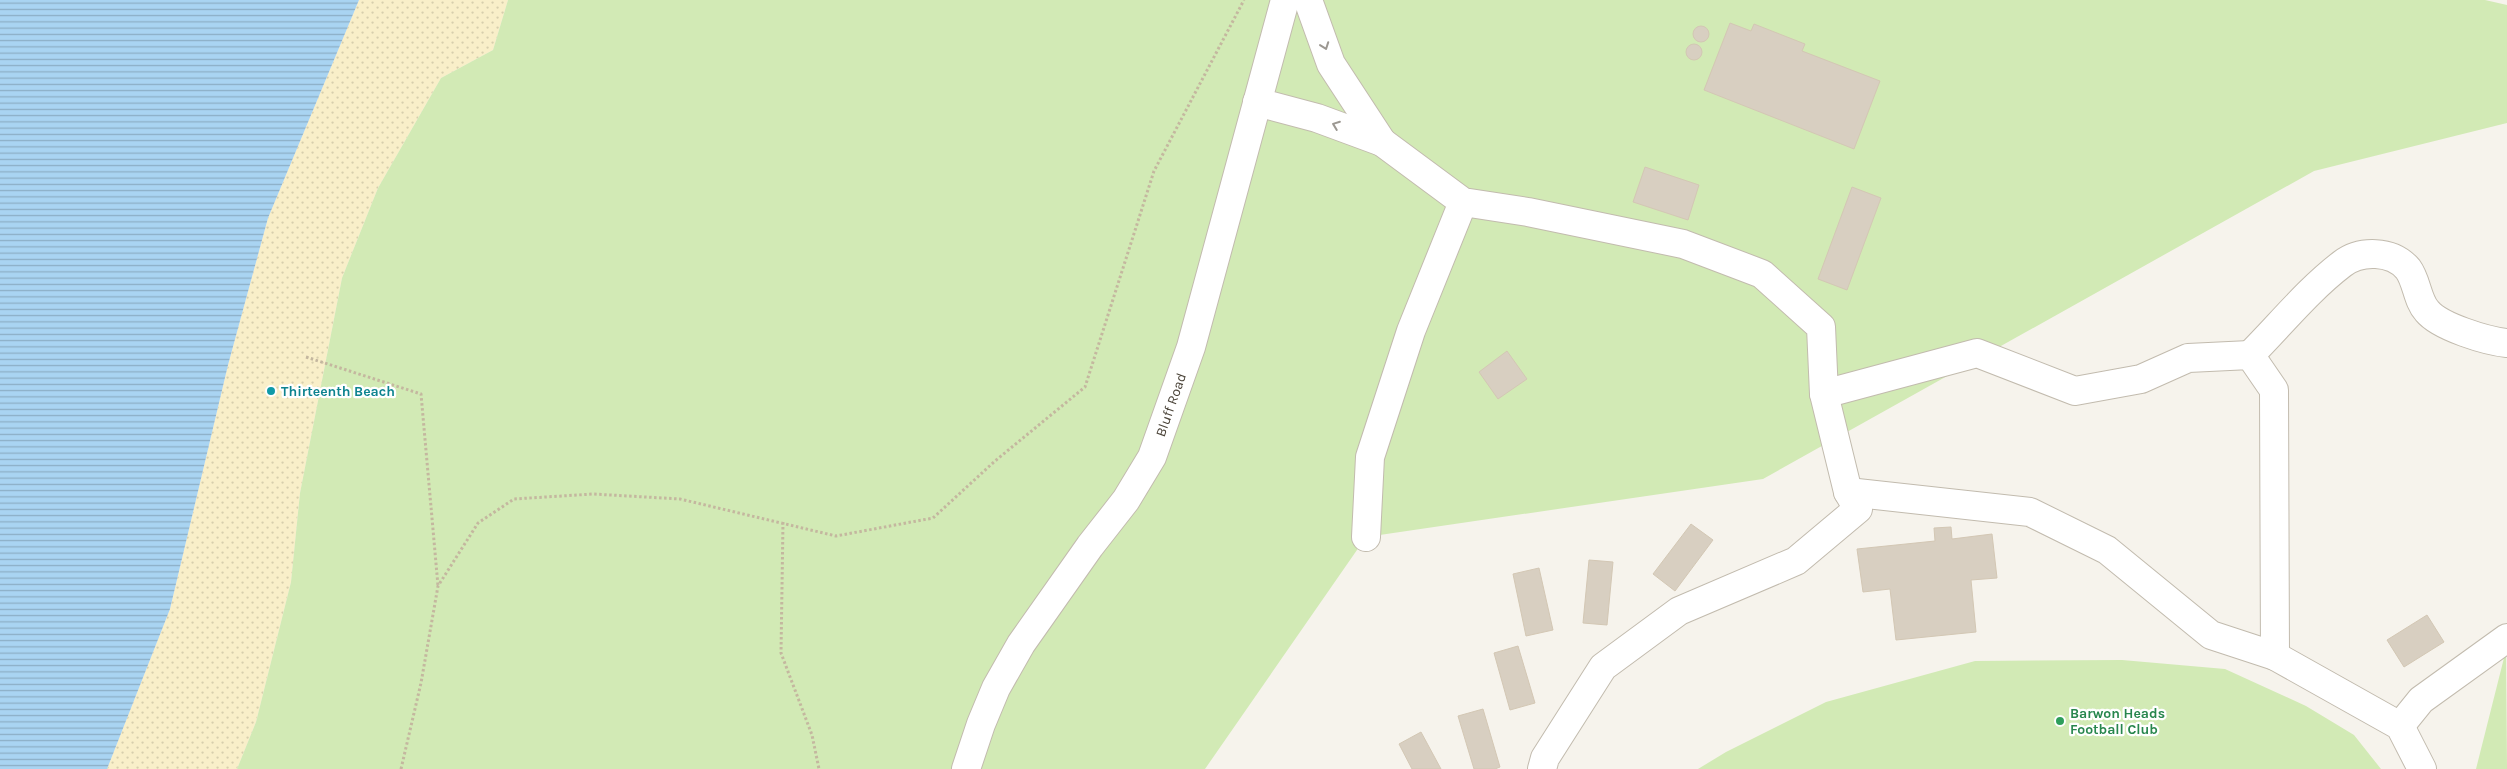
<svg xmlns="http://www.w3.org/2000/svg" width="2507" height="769" font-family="Karla,sans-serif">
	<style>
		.sand { fill: url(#sand-dots) }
		.green { fill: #d2eab5 }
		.water { fill: url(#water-rules) }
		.building { fill: #d8cfc1; stroke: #d3c7b4 }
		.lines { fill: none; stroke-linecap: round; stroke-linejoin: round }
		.minor-casing { stroke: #c2bbae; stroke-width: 30 }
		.path { stroke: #c4b79f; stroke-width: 3; stroke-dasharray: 2.5 2.5; stroke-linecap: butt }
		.minor { stroke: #fff; stroke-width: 28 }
		.oneway { stroke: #9c9892 }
		.culture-dot { fill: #0f9aa8; stroke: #fff; stroke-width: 2 }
		.leisure-dot { fill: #2e9e5b; stroke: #fff; stroke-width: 2 }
		.labels { text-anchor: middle; stroke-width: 4.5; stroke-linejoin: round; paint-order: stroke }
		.culture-label { font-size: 14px; font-weight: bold; fill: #0d838f; stroke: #fff; text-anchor: start }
		.street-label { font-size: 14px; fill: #4b4439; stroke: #fff }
		.leisure-label { font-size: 14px; font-weight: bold; fill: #27864d; stroke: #fff; text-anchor: start }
	</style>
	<defs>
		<pattern id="sand-dots" width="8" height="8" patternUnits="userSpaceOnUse" patternTransform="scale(1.25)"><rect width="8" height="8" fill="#f9efc9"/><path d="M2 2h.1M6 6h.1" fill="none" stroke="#d7cead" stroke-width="1.8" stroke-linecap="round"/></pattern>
		<pattern id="water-rules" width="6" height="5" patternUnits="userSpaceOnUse" patternTransform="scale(1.25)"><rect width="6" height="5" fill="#a9d4f2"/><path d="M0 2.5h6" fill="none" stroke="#8caec5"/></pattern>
	</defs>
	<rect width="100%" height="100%" fill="#f6f3ec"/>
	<!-- sand -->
	<path class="sand" d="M359 0H508L493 50 441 78 378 188 342 278 300 493 291 582 256 722 237 769H107L170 609 228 365 268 218Z"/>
	<!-- green -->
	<path class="green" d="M508 0H2485L2507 5V123L2314 171 1763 479 1366 537 1205 769H237L256 722 291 582 300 493 342 278 378 188 441 78 493 50Z
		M2506 650 2507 769H2476Z
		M2122 660 2225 669 2306 706 2354 735 2381 769H1698L1726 752 1826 702 1975 661Z"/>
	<!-- water -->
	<path class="water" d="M0 0H359L268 218 228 365 170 609 107 769H0Z"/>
	<!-- building -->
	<path class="building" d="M1730 23 1751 31 1754 24 1805 44 1802 51 1880 81 1854 149 1704 90Z
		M1693 34a8 8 0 1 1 16 0a8 8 0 1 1-16 0Z
		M1686 52a8 8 0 1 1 16 0a8 8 0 1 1-16 0Z
		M1645 167 1699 185 1688 220 1633 202Z
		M1852 187 1881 198 1847 290 1818 279Z
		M1507 351 1527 379 1498 399 1479 372Z
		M1691 524 1713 540 1675 591 1653 574Z
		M1951 527 1952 539 1992 534 1997 578 1971 580 1976 632 1896 640 1890 589 1863 592 1857 549 1935 541 1934 528Z
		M1589 560 1613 562 1607 625 1583 623Z
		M1539 568 1553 630 1526 636 1513 574Z
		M2427 615 2444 642 2404 667 2387 640Z
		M1518 646 1535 703 1510 710 1494 653Z
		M1483 709 1500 767 1495 769H1474L1458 716Z
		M1421 732 1441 769H1412L1399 744Z"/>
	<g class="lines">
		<!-- minor casing -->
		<g class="minor-casing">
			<g id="minor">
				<path d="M1308 0 1331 64 1382 142"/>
				<path d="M1257 102 1317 118 1382 142 1463 202 1528 212 1683 244 1762 274 1821 327 1824 394 1848 492 1858 509 1796 561 1679 611 1603 667 1545 758 1542 769"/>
				<path d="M2250 355C2280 325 2308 290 2342 264 2360 250 2392 250 2408 269 2417 281 2417 300 2427 311 2440 327 2487 341 2507 343"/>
				<path d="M1824 394 1977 353 2075 391 2141 379 2188 358 2250 355 2274 390 2275 656"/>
				<path d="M1848 492 2030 512 2107 550 2211 635 2275 656 2400 726 2422 769"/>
				<path d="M1366 537 1370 457 1411 331 1463 202"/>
				<path d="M2400 726 2421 700 2507 638"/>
				<path id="s1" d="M966 769 981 724 996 688 1021 644 1090 546 1126 500 1152 457 1191 347 1285 0"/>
			</g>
		</g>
		<!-- path -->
		<path class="path" d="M306 357 421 394 438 586
			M783 522 781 653 812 735 819 769
			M401 769 421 683 438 586 478 523 514 499 593 494 680 499 836 536 933 518 995 461 1085 387 1154 171 1244 0"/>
		<!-- minor -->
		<use href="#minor" class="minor"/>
	</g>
	<!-- one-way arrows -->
	<defs><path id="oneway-chevron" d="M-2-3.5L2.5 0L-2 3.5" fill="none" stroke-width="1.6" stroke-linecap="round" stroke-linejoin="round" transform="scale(1.25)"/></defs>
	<g class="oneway">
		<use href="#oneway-chevron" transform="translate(1325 46) rotate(70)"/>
		<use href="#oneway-chevron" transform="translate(1336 125) rotate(-159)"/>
	</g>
	<!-- markers -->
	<circle class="culture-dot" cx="271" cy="391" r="5"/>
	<circle class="leisure-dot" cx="2060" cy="721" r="5"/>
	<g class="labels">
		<!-- culture labels -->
		<g class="culture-label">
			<text x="281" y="396">Thirteenth Beach</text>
		</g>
		<!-- street labels -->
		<g class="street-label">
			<text dy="5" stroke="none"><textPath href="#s1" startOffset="421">Bluff Road</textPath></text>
		</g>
		<!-- leisure labels -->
		<g class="leisure-label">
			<text x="2070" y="718">Barwon Heads<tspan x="2070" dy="16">Football Club</tspan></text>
		</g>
	</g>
</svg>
